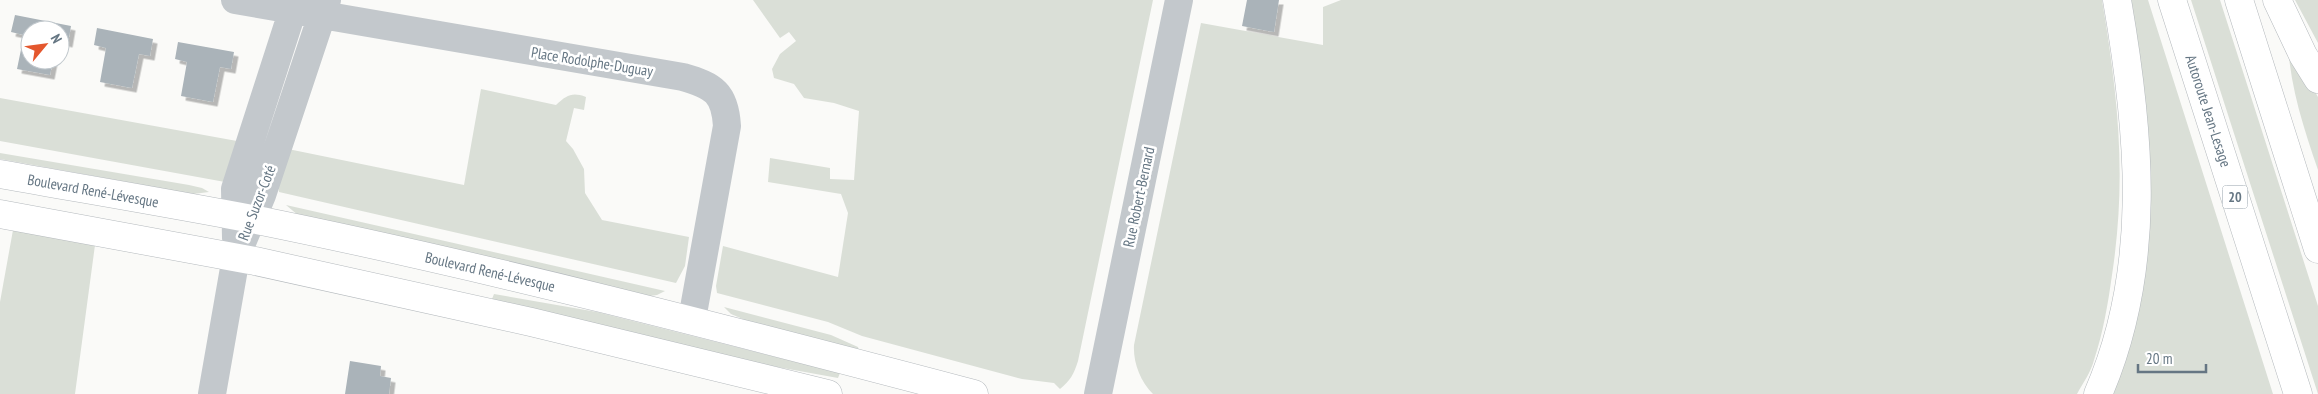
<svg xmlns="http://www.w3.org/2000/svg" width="2318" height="394" font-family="'PT Sans Narrow',sans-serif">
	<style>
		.green { fill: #dadfd7 }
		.building { fill: #aab3b9; filter: url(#shadow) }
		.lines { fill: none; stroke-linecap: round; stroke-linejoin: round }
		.major-casing { stroke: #b5babe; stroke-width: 29 }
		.highway-casing { stroke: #b4b9bd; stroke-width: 29 }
		.minor { stroke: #c3c8cc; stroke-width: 28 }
		.major { stroke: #fff; stroke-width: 28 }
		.highway { stroke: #fff; stroke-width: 28 }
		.labels { text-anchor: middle; stroke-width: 5; stroke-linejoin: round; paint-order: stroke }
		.shield { fill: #fff; stroke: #939fa8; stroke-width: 1 }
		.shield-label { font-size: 14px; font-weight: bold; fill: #657683 }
		.street-label { font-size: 15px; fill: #657683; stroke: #fff }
	</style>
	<defs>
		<filter id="shadow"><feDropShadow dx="4.5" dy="4.5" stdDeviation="0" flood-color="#0004"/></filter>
	</defs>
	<rect width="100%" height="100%" fill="#fafaf8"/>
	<!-- green -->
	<path class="green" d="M753 0H1153L1078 361C1074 374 1070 381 1060 389L1054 383 1022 379 862 336 828 322 717 293 716 286 723 246 838 277 848 213 841 194 768 182 770 158 830 168V179L854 180 859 111 834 103 804 98 794 84 774 78 772 69 780 54 796 41 789 32 780 38Z
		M1341 0H2102C2118 96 2127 177 2112 275 2108 304 2103 333 2094 360 2091 372 2083 383 2077 394H1153C1140 381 1133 362 1134 345L1201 23 1323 45V7Z
		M2128 0H2148L2273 394H2109L2128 347Z
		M2191 0H2220L2318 306V394Z
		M2295 0H2318V43Z
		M2288 46 2318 97V170C2304 129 2291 90 2288 46Z
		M481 89 556 105C567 95 572 92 586 97L584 110 574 108 566 141 573 149 584 169 585 193 602 220 689 237 685 266 676 283 279 192 278 185 288 149 464 185Z
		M0 98 237 141 225 182 0 141Z
		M0 153 189 185 202 188 209 192 193 194 0 159Z
		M286 205 665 291 657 295 650 296 299 216Z
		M13 230 95 245 75 394H0V302Z
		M494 294 597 312 840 373 838 378 750 362 492 299Z
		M724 307 831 335 858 347 859 351 745 320 731 314Z"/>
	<!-- building -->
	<path class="building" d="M1247 0H1279L1274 32 1242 26Z
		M15 15 71 26 68 43 60 41V30H30V60H53L50 75 17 69 24 35 11 32Z
		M97 28 153 39 150 56 139 54 132 88 100 82 106 48 94 45Z
		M178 42 234 52 231 69 220 67 213 102 181 96 187 62 175 59Z
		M350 361 381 366 380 376 391 378 389 394H345Z"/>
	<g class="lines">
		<!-- major casing -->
		<g class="major-casing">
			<path id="major" d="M0 174C84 189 168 203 252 219 495 268 734 331 974 394
				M0 214 255 261 531 322 828 394"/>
		</g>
		<!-- highway casing -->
		<g class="highway-casing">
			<path id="highway" d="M2172 0 2298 394
				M2239 0 2318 249
				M2277 0 2303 55 2318 79
				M2098 394C2153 268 2140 132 2117 0"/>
		</g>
		<!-- minor -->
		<path class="minor" d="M235 0 683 77C714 86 725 93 727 126L692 319
			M236 238 235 189 296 0
			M212 394 236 257 262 195 327 0
			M1098 394 1179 0"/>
		<!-- major -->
		<use href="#major" class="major"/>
		<!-- highway -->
		<use href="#highway" class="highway"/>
	</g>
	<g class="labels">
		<!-- shield labels -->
		<rect class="shield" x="2222.5" y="185.5" width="25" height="23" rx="4"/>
		<g class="shield-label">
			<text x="2235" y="202">20</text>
		</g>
		<!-- street labels -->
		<g class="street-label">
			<text transform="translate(592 62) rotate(9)" y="5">Place Rodolphe-Duguay</text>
			<text transform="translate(2208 111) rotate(72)" y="5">Autoroute Jean-Lesage</text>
			<text transform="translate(93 191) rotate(10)" y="5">Boulevard René-Lévesque</text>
			<text transform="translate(1139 197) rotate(-78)" y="5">Rue Robert-Bernard</text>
			<text transform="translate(257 203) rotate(-69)" y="5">Rue Suzor-Coté</text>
			<text transform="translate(490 272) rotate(13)" y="5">Boulevard René-Lévesque</text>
		</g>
	</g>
	<!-- north arrow -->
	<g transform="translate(45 45) rotate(61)"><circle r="24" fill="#ffffff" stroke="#c1c8cd"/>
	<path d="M0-4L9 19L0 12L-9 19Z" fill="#e4572e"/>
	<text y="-8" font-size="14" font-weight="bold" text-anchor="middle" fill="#657683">N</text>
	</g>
	<!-- scale -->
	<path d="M2138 364v8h68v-8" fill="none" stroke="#657683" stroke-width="2.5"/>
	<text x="2146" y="364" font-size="15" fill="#657683" stroke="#ffffff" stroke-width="4" paint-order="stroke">20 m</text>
</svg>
